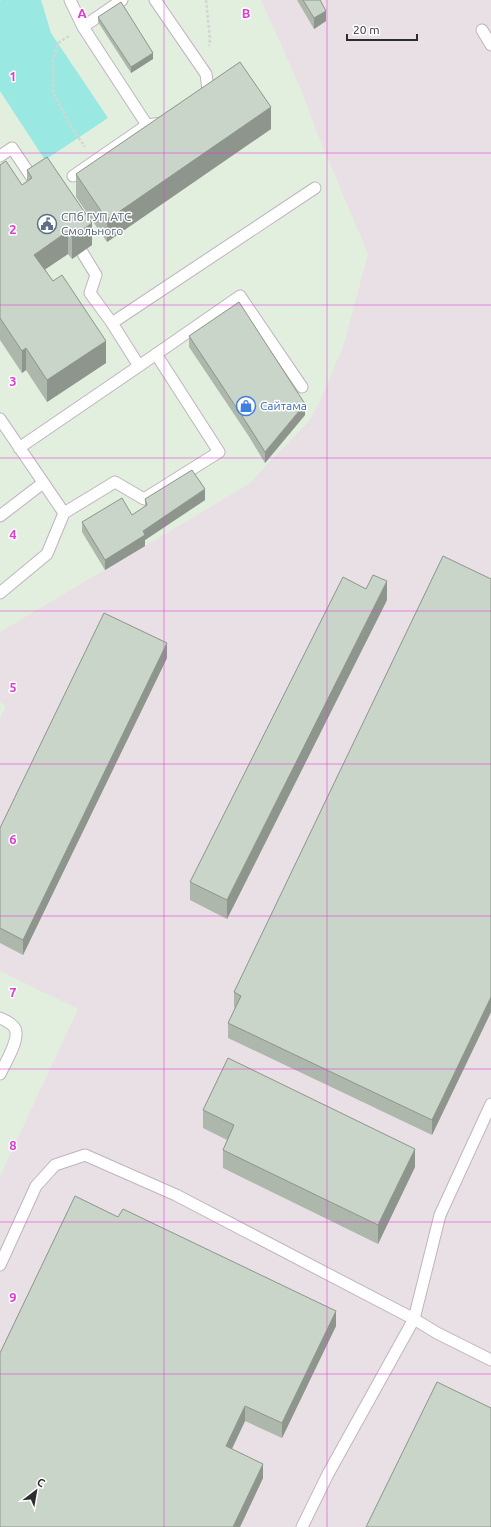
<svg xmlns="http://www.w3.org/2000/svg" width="491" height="1527" font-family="Ubuntu,sans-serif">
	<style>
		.industrial { fill: #e8e0e4 }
		.green { fill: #99e9e2 }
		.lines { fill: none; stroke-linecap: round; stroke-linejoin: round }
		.lane-casing { stroke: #c1b3c0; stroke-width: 13 }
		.path { stroke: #d5d5d5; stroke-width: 2.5; stroke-dasharray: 3 2; stroke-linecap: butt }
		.lane { stroke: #fff; stroke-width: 11 }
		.wall { fill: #adb7ac }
		.shaded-wall { fill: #8d958c }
		.building { fill: #c9d5c8; stroke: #8d958c }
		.grid { fill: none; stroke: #e03bd5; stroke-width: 1; stroke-opacity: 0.55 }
		.labels { text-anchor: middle; stroke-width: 3; stroke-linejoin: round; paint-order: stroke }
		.service-label { font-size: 12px; fill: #4e5e75; stroke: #fff; text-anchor: start }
		.shop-label { font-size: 12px; fill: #366cbe; stroke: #fff; text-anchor: start }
		.grid-label { font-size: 13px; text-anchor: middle; font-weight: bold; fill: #e03bd5; stroke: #fff; stroke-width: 3; stroke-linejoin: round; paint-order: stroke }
	</style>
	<rect width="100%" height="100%" fill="#e2efdf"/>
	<!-- industrial -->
	<path class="industrial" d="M261 0H491V1527H0V1176L78 1009 0 971V719L6 706 0 702V632L249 484 309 421 321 399 344 344 368 254 319 138 300 87Z"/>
	<!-- green -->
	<path class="green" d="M1 0H41L51 33 108 118 45 160 0 91V1Z"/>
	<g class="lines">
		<!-- lane casing -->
		<g class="lane-casing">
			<path id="lane" d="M70 0 83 27 147 125
				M155 0 206 74 208 90 204 98
				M83 27 122 0
				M482 30 491 45
				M0 156 12 148 35 182
				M73 176 147 125 162 123
				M82 252 96 275 90 293 112 323
				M139 366 240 296 302 387
				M0 419 64 513 47 554 0 593
				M19 448 139 366 112 323 315 188
				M64 513 115 482 144 499 219 452 156 354
				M0 516 43 483
				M0 1018C5 1020 10 1022 14 1027 22 1037 5 1063 0 1074
				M0 1265 36 1186 55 1165 85 1155 176 1195 414 1319 437 1333 491 1360
				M302 1527 328 1474 414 1319 440 1215 491 1104"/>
		</g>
		<!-- path -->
		<path class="path" d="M206 0 210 39 209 46
			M69 36 58 43 53 60V92L72 128 85 147"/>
		<!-- lane -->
		<use href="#lane" class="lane"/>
	</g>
	<!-- wall -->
	<path class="wall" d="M297 0H320L326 21 314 29Z
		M98 17 153 59 131 73 98 22Z
		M271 129 107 242 76 197V174Z
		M0 165 22 185 27 181V170L92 245 72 259 68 254 45 269 106 363 47 402 26 370 22 373 0 340Z
		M189 336 305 415 265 463 248 435 189 347Z
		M145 499 205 500 145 540V546L105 570 82 532V522L132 515 145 507Z
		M491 579V1012L432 1135 228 1038V1023L235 1008 234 1007V992Z
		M387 600 227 919 190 900V882Z
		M167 658 23 955 0 943V828Z
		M203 1110 415 1167 378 1244 223 1168V1150L227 1140 203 1128Z
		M336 1326 282 1438 245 1421 232 1449 263 1478 240 1527H0Z"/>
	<!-- shaded-wall -->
	<path class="shaded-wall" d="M326 11V21L314 29V18Z
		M153 53V59L131 73V67Z
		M271 107V129L107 242V220Z
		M92 223V245L72 259V237Z
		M68 231V254L34 277V255Z
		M106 341V363L47 402V380Z
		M26 348V370L22 373V351Z
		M305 404V415L265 463V452Z
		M205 489V500L145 540V546L105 570V560L143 531Z
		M387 581V600L227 919V900Z
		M167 643V658L23 955V940Z
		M491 997V1012L432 1135V1120Z
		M415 1149V1167L378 1244V1225Z
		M336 1311V1326L282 1438V1423Z
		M245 1406V1421L226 1461V1446Z
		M263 1464V1478L240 1527H233Z"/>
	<!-- building -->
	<path class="building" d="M303 0H320L326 11 314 18Z
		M121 2 153 53 131 67 98 17Z
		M240 62 271 107 107 220 76 174Z
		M47 157 92 223 72 237 68 231 34 255 53 281 62 275 106 341 47 380 26 348 22 351 0 318V165L6 161 22 185 32 178 27 170Z
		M239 302 305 404 265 452 248 425 189 336Z
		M192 470 205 489 143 531 145 535 105 560 82 522 122 498 132 515 147 505 145 499Z
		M443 556 491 579V997L432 1120 228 1023 241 996 234 992Z
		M373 575 387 581 227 900 190 882 343 577 366 589Z
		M104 613 167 643 23 940 0 928V828Z
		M228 1058 415 1149 378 1225 223 1150 234 1125 203 1110Z
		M75 1196 118 1217 123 1209 336 1311 282 1423 245 1406 226 1446 263 1464 233 1527H0V1353Z
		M437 1382 491 1408V1527H366Z"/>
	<!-- grid -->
	<path class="grid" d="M164 0V1527M327 0V1527M0 153H491M0 305H491M0 458H491M0 611H491M0 764H491M0 916H491M0 1069H491M0 1222H491M0 1374H491"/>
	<!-- icons -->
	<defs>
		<g id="civic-ring" transform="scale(1)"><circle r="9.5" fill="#fff" stroke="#5c6f8a" stroke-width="1.5"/><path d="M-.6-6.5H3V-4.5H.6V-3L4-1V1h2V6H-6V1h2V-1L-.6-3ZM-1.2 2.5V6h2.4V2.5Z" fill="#5c6f8a"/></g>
		<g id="shop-ring" transform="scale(1)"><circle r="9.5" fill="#fff" stroke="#3f7fe0" stroke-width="1.5"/><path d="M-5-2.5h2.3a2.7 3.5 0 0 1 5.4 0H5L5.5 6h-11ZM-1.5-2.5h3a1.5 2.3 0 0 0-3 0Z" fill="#3f7fe0"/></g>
	</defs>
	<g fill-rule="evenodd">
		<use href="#civic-ring" x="47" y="224"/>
		<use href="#shop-ring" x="246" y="406"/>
	</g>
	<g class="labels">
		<!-- service labels -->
		<g class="service-label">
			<text x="61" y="221">СПб ГУП АТС<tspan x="61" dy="14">Смольного</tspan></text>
		</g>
		<!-- shop labels -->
		<g class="shop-label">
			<text x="260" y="410">Сайтама</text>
		</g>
	</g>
	<g class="grid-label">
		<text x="82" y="18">A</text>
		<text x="246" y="18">B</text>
		<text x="13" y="81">1</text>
		<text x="13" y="234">2</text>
		<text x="13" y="386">3</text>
		<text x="13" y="539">4</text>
		<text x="13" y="692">5</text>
		<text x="13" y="844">6</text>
		<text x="13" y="997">7</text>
		<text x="13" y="1150">8</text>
		<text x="13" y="1302">9</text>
	</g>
	<!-- north arrow -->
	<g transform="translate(36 1491) rotate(31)" stroke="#ffffff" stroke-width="3" paint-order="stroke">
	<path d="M0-3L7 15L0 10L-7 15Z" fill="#2d2d2d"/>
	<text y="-6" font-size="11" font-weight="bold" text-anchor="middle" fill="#2d2d2d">С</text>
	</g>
	<!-- scale -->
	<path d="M347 34v6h70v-6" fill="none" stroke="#2d2d2d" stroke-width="2"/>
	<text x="353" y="34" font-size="12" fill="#2d2d2d" stroke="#ffffff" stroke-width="3" paint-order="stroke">20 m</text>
</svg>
